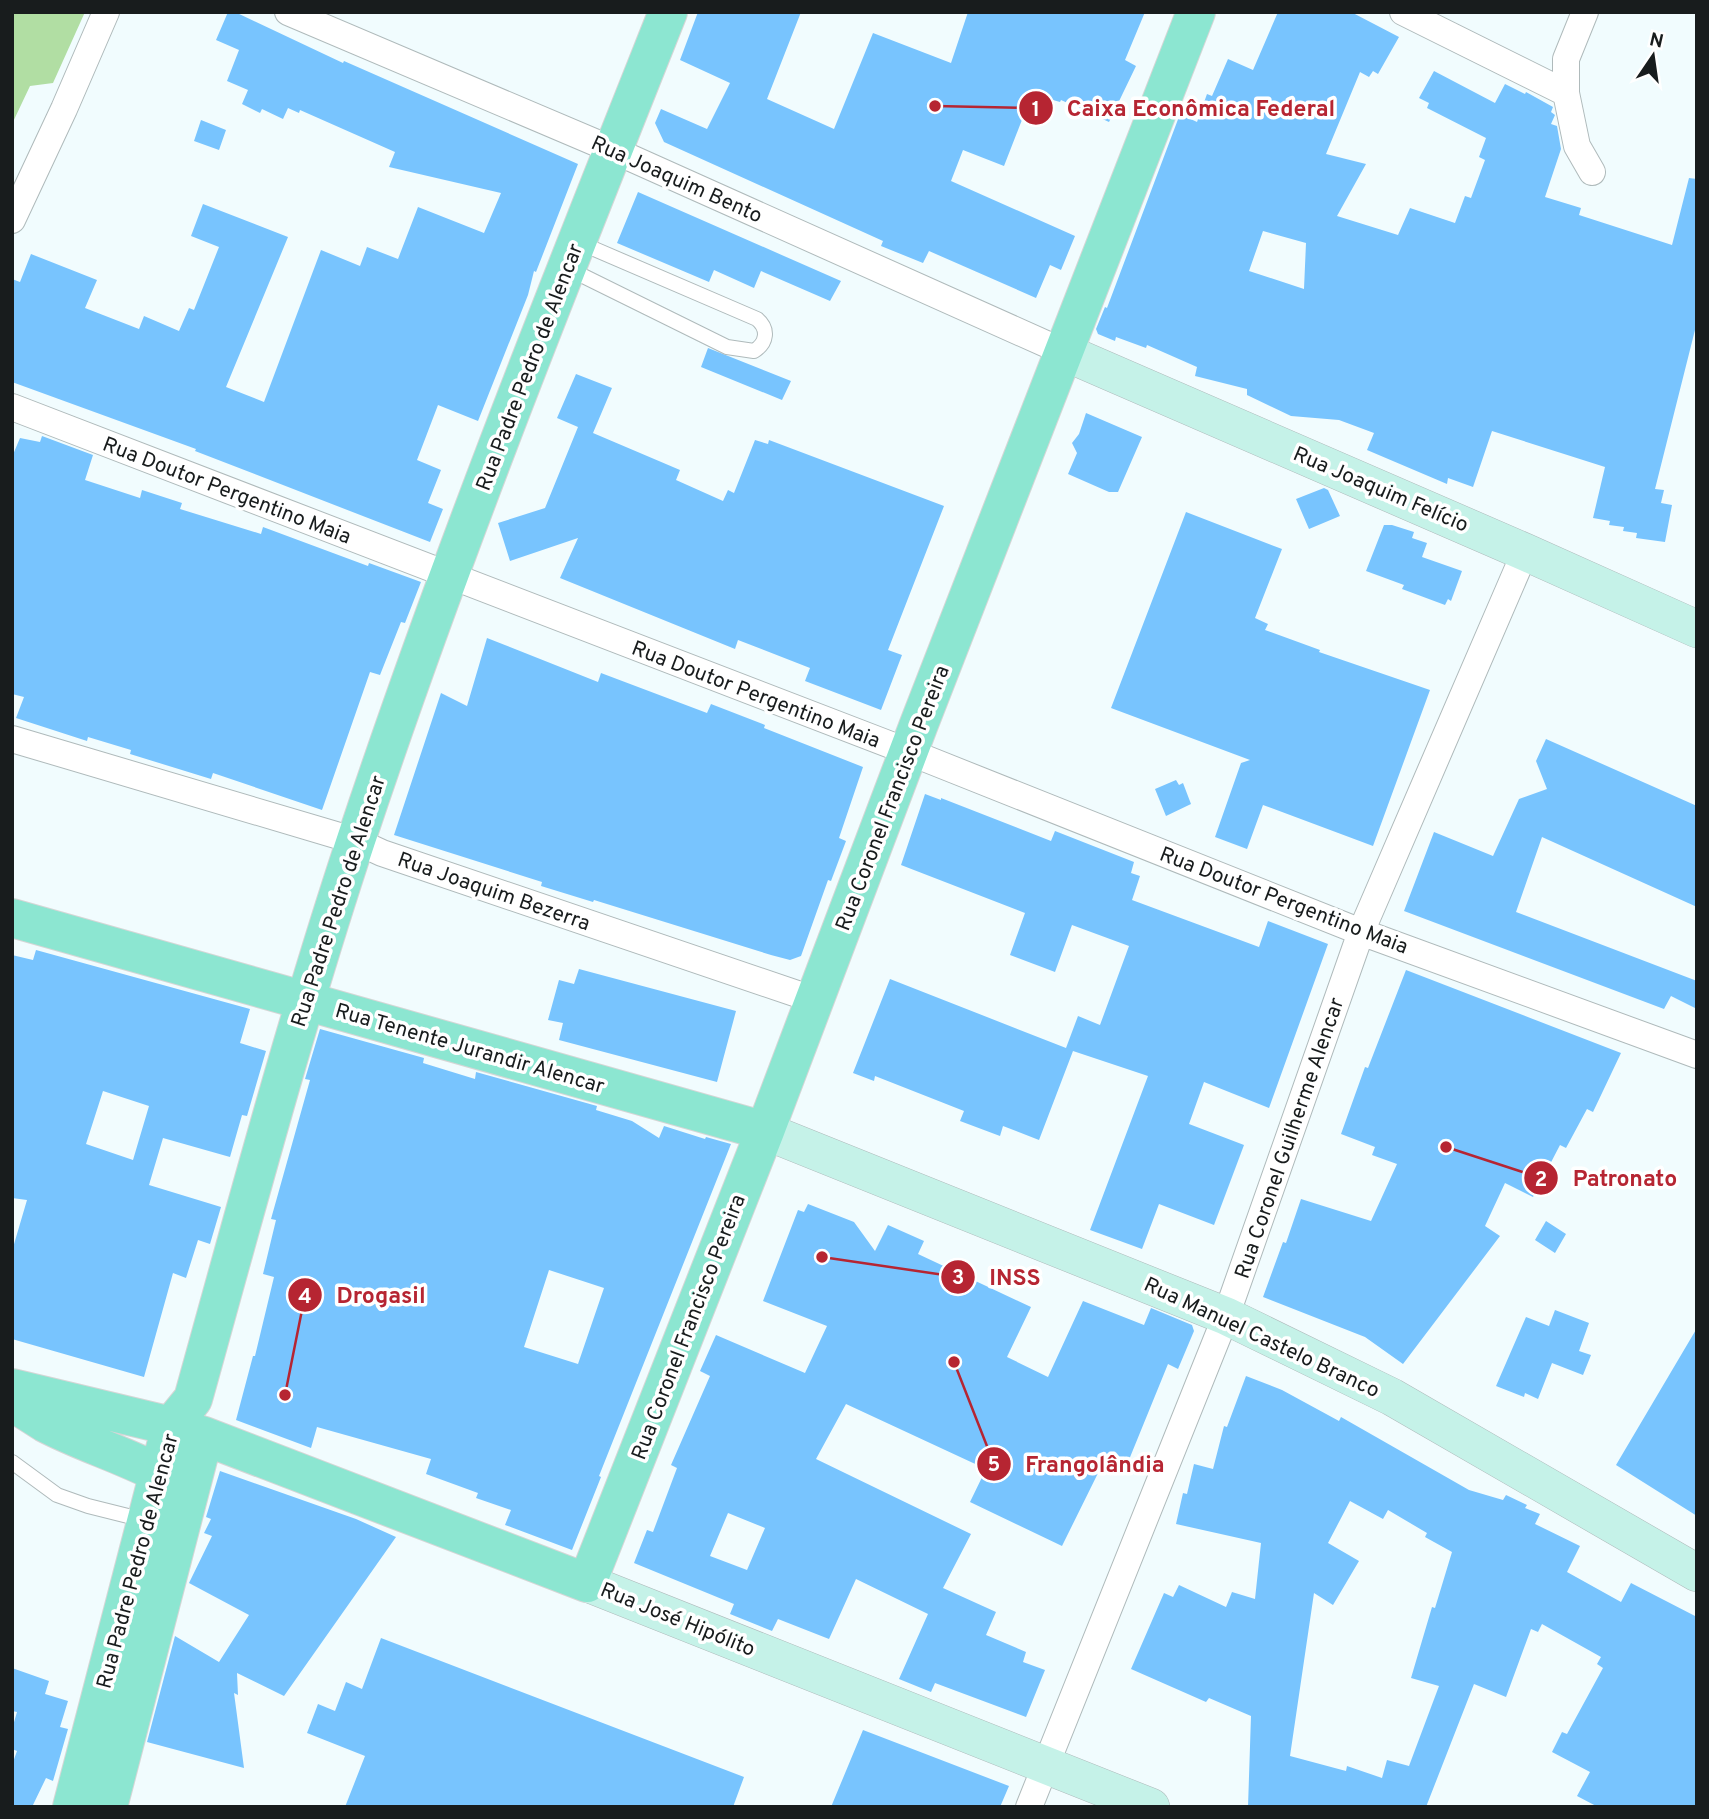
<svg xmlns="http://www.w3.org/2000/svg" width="1709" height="1819" font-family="Overpass,sans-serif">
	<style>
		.green { fill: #b1dea3 }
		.building { fill: #78c4fe; fill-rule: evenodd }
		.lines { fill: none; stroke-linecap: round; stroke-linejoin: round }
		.lane-casing { stroke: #afbabb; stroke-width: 16 }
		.street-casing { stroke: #afbabb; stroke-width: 28 }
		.secondary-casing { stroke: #afbabb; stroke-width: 38 }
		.primary-casing { stroke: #d5d6d6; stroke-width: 40 }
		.lane { stroke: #fff; stroke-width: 14 }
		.street { stroke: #fff; stroke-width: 26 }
		.secondary { stroke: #c5f2e8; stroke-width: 37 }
		.primary { stroke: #8ce6d1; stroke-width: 38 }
		.labels { text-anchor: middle; stroke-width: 7; stroke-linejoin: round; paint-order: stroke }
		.street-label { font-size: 21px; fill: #181c1d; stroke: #fff }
		.leader { fill: none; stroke: #b62532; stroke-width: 2.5 }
		.callout-dot { fill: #b62532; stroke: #fff; stroke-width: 2.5 }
		.mark-label { font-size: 21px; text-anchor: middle; font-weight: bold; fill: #fff }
		.callout-label { font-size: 23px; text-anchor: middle; font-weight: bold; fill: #b62532; stroke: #fff; stroke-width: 7; stroke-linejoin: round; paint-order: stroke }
	</style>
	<rect width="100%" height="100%" fill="#f1fcfe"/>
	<!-- green -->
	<path class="green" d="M12 12H85L53 83 30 86 12 124Z"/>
	<!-- building -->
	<path class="building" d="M228 12H235L343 63 344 61 578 164 536 272 534 271 528 295 478 421 438 405 417 460 441 470 428 503 443 509 430 542 195 451 196 449 12 382V279L20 282 31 254 97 280 85 308 139 329 144 316 179 331 189 308 194 310 219 247 191 236 203 204 288 237 226 387 264 402 321 250 360 266 367 247 398 259 418 207 484 233 501 193 389 167 395 152 300 110 299 113 288 108 283 119 262 109 260 113 242 104 248 90 227 81 239 50 216 40Z
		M698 12H801L767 99 834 129 873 33 951 63 968 12H1145L1125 60 1136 66 1109 122 1061 100 1060 102 1032 94 1004 166 963 150 951 181 1075 236 1061 270 1050 265 1036 298 929 251 923 263 881 246 883 241 664 142 655 123 661 109 707 129 730 83 680 60Z
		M1278 12H1351L1399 37 1378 74 1373 71 1369 77 1360 72 1326 154 1366 164 1337 216 1398 235 1410 208 1455 223 1465 196 1471 198 1485 160 1479 157 1486 138 1427 108 1429 103 1419 98 1434 71 1495 103 1505 84 1525 94 1526 92 1553 107 1551 112 1555 115 1551 124 1557 126 1561 149 1545 197 1581 208 1579 215 1672 245 1689 178 1697 179V322L1655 489 1664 490 1661 503 1672 505 1665 542 1636 538 1637 533 1623 531 1624 527 1609 525 1610 521 1593 518 1605 467 1492 431 1473 487 1448 478 1447 484 1367 450 1374 433 1339 420 1291 416 1247 395V389L1195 376 1197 367 1147 345 1146 348 1116 337 1115 341 1098 334 1096 329 1105 307 1107 308 1180 114 1197 122 1207 94 1212 96 1228 59 1253 70ZM1263 231 1306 243 1304 289 1249 271Z
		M201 120 226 130 219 150 194 141Z
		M638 192 841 281 830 301 761 271 754 288 714 270 709 282 617 243Z
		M708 348 791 381 782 400 701 367Z
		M576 374 612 388 593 433 680 470 676 480 723 501 728 490 734 493 755 440 768 444 769 440 944 506 888 650 902 655 881 710 805 681 810 668 738 640 735 649 560 578 578 538 510 561 498 523 545 508 578 427 557 418Z
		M1086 413 1142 437 1118 492H1109L1068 474 1077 453 1072 443 1079 434Z
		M42 436 93 455 85 480 140 498 142 490 182 503 180 509 261 534 263 527 368 566 369 563 421 582 405 623 401 622 380 675 370 672 322 810 213 773 211 779 130 754 131 750 88 737 87 741 16 718 24 697 12 694V457L20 438 40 442Z
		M1324 488 1328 490 1340 516 1309 529 1296 499Z
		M1186 512 1282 549 1255 618 1268 624 1265 630 1320 650 1319 652 1430 690 1373 846 1263 805 1247 849 1215 837 1241 763 1250 760 1111 708Z
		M1384 525H1392L1414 532 1412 538 1427 543 1422 557 1462 571 1451 601 1448 599 1445 605 1402 589 1404 585 1366 571Z
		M487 638 598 682 601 673 707 713 711 704 765 725 764 728 863 767 839 838 846 841 831 881 828 880 801 956 790 960 771 955 594 900 593 902 541 886 542 882 394 835 441 693 467 706Z
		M1546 739 1697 806V907L1542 837 1516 912 1697 981V1009L1671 996 1664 1009 1404 911 1434 832 1493 856 1519 799 1547 789 1536 761Z
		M1176 780 1179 785 1183 783 1191 804 1166 816 1155 789Z
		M925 794 941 800V798L1051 841 1055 831 1134 862 1131 873 1140 876 1132 900 1259 947 1268 921 1328 944 1269 1108 1204 1082 1189 1124 1244 1145 1214 1225 1159 1204 1142 1249 1090 1230 1148 1076 1073 1051 1039 1140 1003 1126 1000 1136 960 1121 964 1111 875 1076 874 1081 853 1073 890 979 1066 1048 1078 1016 1100 1025 1129 946 1072 925 1055 972 1010 955 1025 913 901 865Z
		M36 950 250 1009 240 1043 266 1051 247 1116 242 1115 230 1157 163 1138 149 1185 221 1207 210 1244 198 1240 186 1278 173 1273 144 1377 12 1339V1251L27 1200 12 1198V955L33 960ZM103 1091 149 1106 133 1160 86 1144Z
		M579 969 736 1011 717 1082 559 1040 563 1023 548 1020 559 980 574 984Z
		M1406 970 1621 1053 1593 1112 1587 1109 1566 1148 1560 1145 1533 1197 1505 1183 1485 1226 1500 1236 1403 1364 1365 1337 1263 1297 1283 1242 1286 1243 1301 1199 1371 1221 1397 1164 1372 1155 1375 1147 1341 1134 1365 1067 1368 1068Z
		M320 1029 424 1058 423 1063 475 1079 476 1072 597 1106 596 1110 632 1121 659 1138 664 1126 705 1139 706 1137 731 1144 599 1476 601 1477 572 1550 505 1525 511 1510 476 1498 478 1493 426 1474 431 1459 317 1427 311 1448 236 1420 253 1356H255L274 1277 263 1274 276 1220 271 1219 310 1080 305 1079ZM549 1270 604 1288 578 1364 524 1347Z
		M808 1204 854 1222 875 1251 888 1225 924 1241 918 1254 1031 1307 1007 1357 1048 1377 1083 1301 1144 1325 1151 1308 1192 1325 1194 1331 1178 1369 1168 1364 1124 1472 1104 1461 1062 1546 970 1502 986 1469 846 1404 816 1459 971 1534 943 1588 996 1612 986 1635 1026 1652 1023 1662 1045 1670 1026 1717 935 1683 931 1692 899 1679 928 1614 856 1579 829 1639 778 1619 772 1631 730 1614 734 1604 634 1563 647 1530 653 1532 677 1468 671 1465 710 1376 700 1371 716 1335 805 1373 827 1326 763 1301 798 1210 804 1212ZM728 1513 765 1528 747 1570 710 1556Z
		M1546 1221 1566 1234 1555 1253 1535 1240Z
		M1555 1310 1589 1323 1579 1351 1591 1355 1583 1375 1552 1363 1538 1399 1525 1393 1524 1397 1496 1386 1526 1317 1549 1326Z
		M1697 1328V1516L1616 1465Z
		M1246 1376 1282 1390 1339 1421 1341 1417 1469 1490 1503 1500 1506 1495 1527 1505 1525 1508 1540 1514 1535 1524 1580 1546 1567 1572 1621 1602 1631 1583 1697 1617V1807H1598L1577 1796 1590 1772 1552 1752 1562 1732 1567 1734 1603 1668 1597 1664 1601 1657 1542 1624 1538 1632 1531 1629 1506 1697 1474 1684 1426 1807H1248L1251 1716 1209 1698 1206 1702 1131 1669 1164 1593 1173 1597 1179 1585 1226 1607 1232 1592 1255 1599 1261 1543 1176 1524 1183 1493 1187 1494 1194 1464 1213 1469 1224 1426 1227 1427ZM1350 1501 1383 1519 1388 1510 1427 1533 1425 1537 1452 1552 1435 1608 1432 1607 1411 1678 1439 1686 1409 1766 1387 1760 1382 1778 1347 1766 1346 1771 1290 1756 1314 1593 1333 1605 1359 1561 1328 1543Z
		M220 1471 356 1519 396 1537 284 1696 237 1673 238 1695 234 1693 244 1768 147 1742 175 1636 219 1662 249 1615 189 1583 212 1536 204 1533 211 1519 206 1517Z
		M381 1638 744 1777 733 1807H345L365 1756 307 1733 318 1704 335 1711 346 1682 362 1689Z
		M12 1668 49 1681 45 1694 68 1701 60 1727 68 1729 53 1781 46 1778 32 1807H12V1765L17 1751 12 1749V1729L17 1712 12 1711Z
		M863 1730 1009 1786 1000 1807H831Z"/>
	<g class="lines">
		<!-- lane casing -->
		<g class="lane-casing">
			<path id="lane" d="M567 268 727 347 754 351C767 343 769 329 757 319L578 242
				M12 1462 57 1495 88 1506 144 1520"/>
		</g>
		<!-- street casing -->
		<g class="street-casing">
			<path id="street" d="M288 12 613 150 1064 352
				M1403 12 1566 93 1577 146 1592 172
				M1566 93V59L1585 12
				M12 220 64 109 106 12
				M12 407 909 752 1361 932 1697 1055
				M12 739 356 841 382 853 815 1000
				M1029 1807 1226 1316 1361 932 1525 552"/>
		</g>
		<!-- secondary casing -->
		<g class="secondary-casing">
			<path id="secondary" d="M1064 352 1525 552 1697 629
				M765 1131 1226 1316 1392 1397 1697 1573
				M587 1583 1151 1807"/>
		</g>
		<!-- primary casing -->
		<g class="primary-casing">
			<path id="primary" d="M12 918 765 1131
				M12 1388 171 1426 204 1436 587 1583 765 1131 919 724 1196 12
				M12 1402C23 1409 34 1416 45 1423 81 1442 121 1454 158 1473
				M72 1807 171 1426 193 1399C245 1212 295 1024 356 840 449 560 559 286 668 12
				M108 1807 204 1436"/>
		</g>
		<!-- lane -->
		<use href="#lane" class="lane"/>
		<!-- street -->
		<use href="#street" class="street"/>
		<!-- secondary -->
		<use href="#secondary" class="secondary"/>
		<!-- primary -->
		<use href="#primary" class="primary"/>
	</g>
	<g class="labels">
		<!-- street labels -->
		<g class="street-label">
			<text transform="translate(677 179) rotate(24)" y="7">Rua Joaquim Bento</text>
			<text transform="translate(529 367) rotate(-69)" y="7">Rua Padre Pedro de Alencar</text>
			<text transform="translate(1381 489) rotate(23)" y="7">Rua Joaquim Felício</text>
			<text transform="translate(227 490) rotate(21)" y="7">Rua Doutor Pergentino Maia</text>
			<text transform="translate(756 694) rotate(21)" y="7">Rua Doutor Pergentino Maia</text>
			<text transform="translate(892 798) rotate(-69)" y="7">Rua Coronel Francisco Pereira</text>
			<text transform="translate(494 891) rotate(19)" y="7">Rua Joaquim Bezerra</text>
			<text transform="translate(1284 900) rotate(21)" y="7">Rua Doutor Pergentino Maia</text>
			<text transform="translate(338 901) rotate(-72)" y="7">Rua Padre Pedro de Alencar</text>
			<text transform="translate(470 1048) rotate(16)" y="7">Rua Tenente Jurandir Alencar</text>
			<text transform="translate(1289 1138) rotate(-71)" y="7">Rua Coronel Guilherme Alencar</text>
			<text transform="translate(688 1327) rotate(-69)" y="7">Rua Coronel Francisco Pereira</text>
			<text transform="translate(1262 1337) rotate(25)" y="7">Rua Manuel Castelo Branco</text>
			<text transform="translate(137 1561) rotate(-75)" y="7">Rua Padre Pedro de Alencar</text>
			<text transform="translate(678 1619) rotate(22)" y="7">Rua José Hipólito</text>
		</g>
	</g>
	<!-- callouts -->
	<path class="leader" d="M935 106L1036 108M1446 1147L1541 1178M822 1257L958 1277M285 1395L305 1295M954 1362L994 1464"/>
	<g class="callout-dot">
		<circle cx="935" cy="106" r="7"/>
		<circle cx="1446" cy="1147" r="7"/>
		<circle cx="822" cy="1257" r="7"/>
		<circle cx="285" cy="1395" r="7"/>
		<circle cx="954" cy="1362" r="7"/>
		<circle cx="1036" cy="108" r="18"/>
		<circle cx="1541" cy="1178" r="18"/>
		<circle cx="958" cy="1277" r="18"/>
		<circle cx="305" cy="1295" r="18"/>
		<circle cx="994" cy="1464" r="18"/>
	</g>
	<g class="mark-label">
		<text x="1036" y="116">1</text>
		<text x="1541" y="1186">2</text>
		<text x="958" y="1284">3</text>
		<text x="305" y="1303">4</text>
		<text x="994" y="1471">5</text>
	</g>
	<g class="callout-label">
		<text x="1201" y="116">Caixa Econômica Federal</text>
		<text x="1625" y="1186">Patronato</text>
		<text x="1015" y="1285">INSS</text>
		<text x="381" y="1303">Drogasil</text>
		<text x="1095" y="1472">Frangolândia</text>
	</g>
	<!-- border -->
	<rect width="1709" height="1819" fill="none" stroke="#181c1d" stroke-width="28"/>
	<!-- north arrow -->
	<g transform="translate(1653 56) rotate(13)" stroke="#ffffff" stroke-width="5" paint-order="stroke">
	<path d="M0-5L12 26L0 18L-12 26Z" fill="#181c1d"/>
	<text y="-10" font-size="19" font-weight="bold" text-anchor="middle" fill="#181c1d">N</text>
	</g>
</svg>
